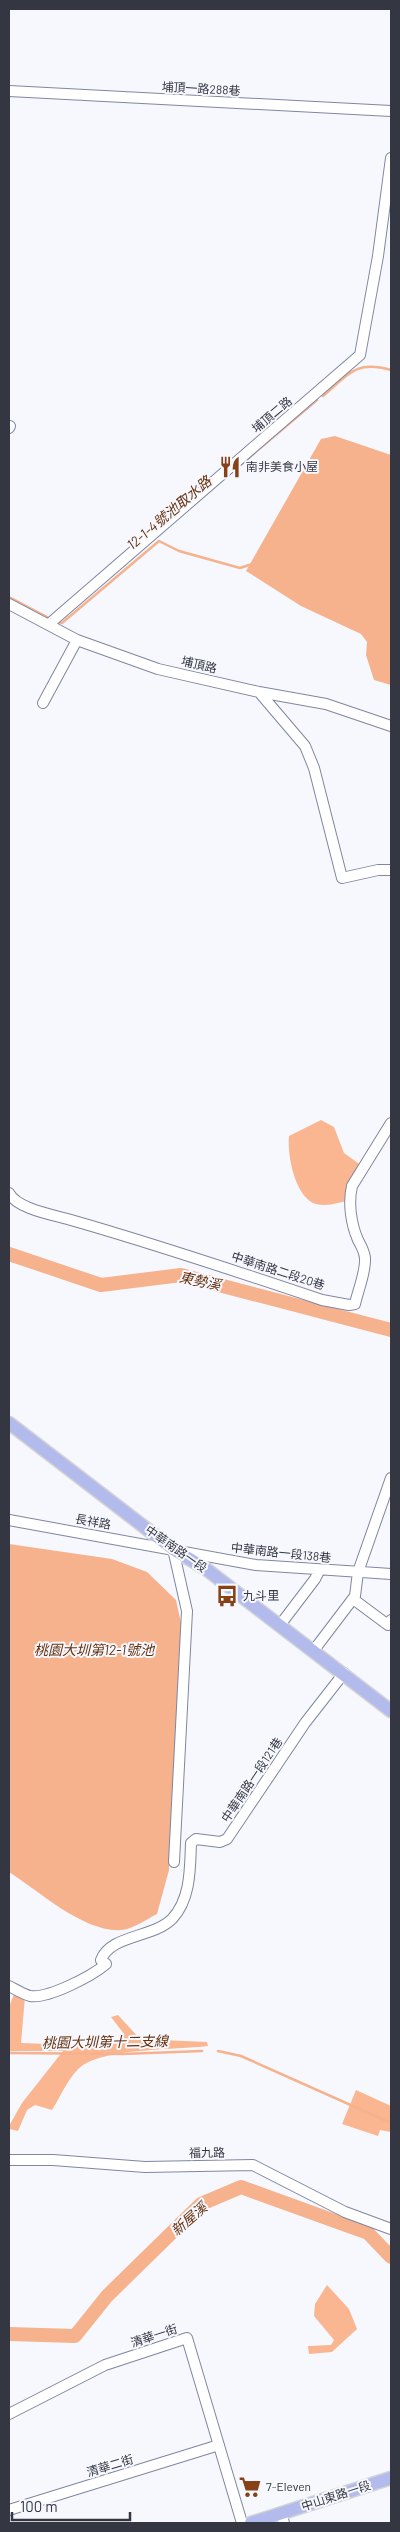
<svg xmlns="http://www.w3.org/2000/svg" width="400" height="2532" font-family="Barlow,'Noto Sans TC',sans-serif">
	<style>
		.forest { fill: #fab691 }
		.water { fill: #f6b18d }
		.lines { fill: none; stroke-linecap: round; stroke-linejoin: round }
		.stream { stroke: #f6b18d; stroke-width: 2.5 }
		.river { stroke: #f6b18d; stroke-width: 14 }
		.minor-casing { stroke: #8086a1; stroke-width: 12 }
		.major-casing { stroke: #d2d3d5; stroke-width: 15 }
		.minor { stroke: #fff; stroke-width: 10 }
		.major { stroke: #b3bbec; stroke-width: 12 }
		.labels { text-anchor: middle; stroke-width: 4; stroke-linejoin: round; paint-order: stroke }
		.street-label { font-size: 12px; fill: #343742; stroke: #f6f8fe }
		.poi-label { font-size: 12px; fill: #343742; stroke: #f6f8fe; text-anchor: start }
		.water-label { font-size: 14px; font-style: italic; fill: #65300d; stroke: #f6f8fe }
	</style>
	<rect width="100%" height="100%" fill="#f6f8fe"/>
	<!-- forest -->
	<path class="forest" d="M321 1120 334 1127 344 1153 362 1166 351 1200C340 1202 328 1207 316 1204 295 1198 287 1155 289 1136Z
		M14 1994 25 1997 21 2043 101 2046 124 2042V2034L111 2017 118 2015 140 2039 207 2042 208 2046C174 2050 110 2048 83 2065 69 2075 61 2096 52 2110L35 2105 27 2110 18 2131 9 2129V2126L22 2103 63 2051H9V2007Z
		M356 2090 391 2106V2132L380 2130 378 2136 342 2124Z
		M327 2285 349 2309 357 2329 332 2352 309 2354 308 2346 331 2345 334 2340 314 2316 315 2304Z"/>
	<!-- water -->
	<path class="water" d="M335 436 391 455V685L374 680 366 655 367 642 361 634 301 606 246 571 321 439Z
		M9 1544 112 1559 147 1572 176 1600 181 1623 169 1870 157 1914C147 1919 133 1929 122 1930 84 1933 39 1891 9 1872Z"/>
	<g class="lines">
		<!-- stream -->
		<path class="stream" d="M323 396C349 374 355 360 391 370
			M239 466 317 400
			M9 597 47 617
			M57 622 62 623 159 541 179 551 240 568 252 564
			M218 2051 241 2056 391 2123
			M9 2053 123 2054 202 2051"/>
		<!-- river -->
		<path class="river" d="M9 1254 101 1285 181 1275 391 1330
			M9 2334 75 2336 107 2296 201 2204 241 2187 368 2233 391 2257"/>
		<!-- minor casing -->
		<g class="minor-casing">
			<path id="minor" d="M9 91 391 111
				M9 428 10 426
				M9 604 77 640 158 669 259 692 326 704 391 726
				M49 624 360 355 378 256 391 158
				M259 692 305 746 314 768 342 878 378 870H391
				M43 703 77 640
				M9 1193C17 1209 54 1215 71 1220 155 1244 239 1272 322 1300L349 1305 355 1304C358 1290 366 1272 365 1258 364 1250 361 1246 358 1240 351 1224 348 1203 352 1186L391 1123
				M9 1520 256 1565 391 1574
				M173 1549 187 1611 174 1862
				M353 1599 388 1625 391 1620
				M280 1625 315 1579 319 1571
				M314 1650 355 1596 358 1572 391 1478
				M9 1986C15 1989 23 1994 30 1996 48 1999 92 1976 106 1964L101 1960C110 1935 153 1938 172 1919 191 1899 190 1868 191 1843L196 1839 220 1842 227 1839 305 1723 344 1673
				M9 2160H53L145 2167 253 2165 345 2212 391 2229
				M9 2414 105 2365 187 2338 242 2523
				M9 2510 219 2445
				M281 2513 284 2523"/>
		</g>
		<!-- major casing -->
		<g class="major-casing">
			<path id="major" d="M9 1423 173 1549 206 1569 391 1711
				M251 2523 391 2478"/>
		</g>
		<!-- minor -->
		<use href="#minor" class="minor"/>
		<!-- major -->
		<use href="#major" class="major"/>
	</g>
	<!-- icons -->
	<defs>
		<g id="restaurant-bare" transform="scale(1.725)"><path d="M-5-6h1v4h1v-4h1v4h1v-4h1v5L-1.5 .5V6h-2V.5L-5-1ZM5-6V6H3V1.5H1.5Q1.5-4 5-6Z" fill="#864216" stroke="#f6f8fe" stroke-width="2.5" paint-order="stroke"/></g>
		<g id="bus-bare" transform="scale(1.725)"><path d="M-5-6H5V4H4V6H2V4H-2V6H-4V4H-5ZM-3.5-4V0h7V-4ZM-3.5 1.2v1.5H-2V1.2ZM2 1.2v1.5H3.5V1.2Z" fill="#864216" stroke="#f6f8fe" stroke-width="2.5" paint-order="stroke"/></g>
		<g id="supermarket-bare" transform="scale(1.725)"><path d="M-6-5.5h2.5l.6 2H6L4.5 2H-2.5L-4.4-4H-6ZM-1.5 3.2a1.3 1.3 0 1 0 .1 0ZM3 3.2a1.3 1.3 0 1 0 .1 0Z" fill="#864216" stroke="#f6f8fe" stroke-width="2.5" paint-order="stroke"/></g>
	</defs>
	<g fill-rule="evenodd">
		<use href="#restaurant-bare" x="230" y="467"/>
		<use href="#bus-bare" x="227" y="1596"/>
		<use href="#supermarket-bare" x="250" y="2487"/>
	</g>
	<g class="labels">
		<!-- street labels -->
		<g class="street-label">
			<text transform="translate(201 89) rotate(3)" y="4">埔頂一路288巷</text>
			<text transform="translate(272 415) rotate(-40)" y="4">埔頂二路</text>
			<text transform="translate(199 665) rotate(13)" y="4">埔頂路</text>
			<text transform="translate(278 1271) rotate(18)" y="4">中華南路二段20巷</text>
			<text transform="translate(93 1522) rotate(10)" y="4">長祥路</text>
			<text transform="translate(176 1549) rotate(35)" y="4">中華南路一段</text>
			<text transform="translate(281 1553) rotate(6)" y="4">中華南路一段138巷</text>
			<text transform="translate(252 1780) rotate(-56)" y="4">中華南路一段121巷</text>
			<text transform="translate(207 2153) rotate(-1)" y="4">福九路</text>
			<text transform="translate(154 2336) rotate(-18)" y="4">清華一街</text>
			<text transform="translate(110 2466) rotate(-17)" y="4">清華二街</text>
			<text transform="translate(336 2496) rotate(-18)" y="4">中山東路一段</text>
		</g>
		<!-- poi labels -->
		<g class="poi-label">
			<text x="246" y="471">南非美食小屋</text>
			<text x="243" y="1600">九斗里</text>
			<text x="266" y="2491">7-Eleven</text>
		</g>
		<!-- water labels -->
		<g class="water-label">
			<text transform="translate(169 513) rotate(-40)" y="5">12-1-4號池取水路</text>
			<text transform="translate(200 1281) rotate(12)" y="5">東勢溪</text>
			<text x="94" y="1655">桃園大圳第12-1號池</text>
			<text transform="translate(105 2042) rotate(-1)" y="5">桃園大圳第十二支線</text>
			<text transform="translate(189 2219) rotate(-41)" y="5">新屋溪</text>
		</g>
	</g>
	<!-- border -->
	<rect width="400" height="2532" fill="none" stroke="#343742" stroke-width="20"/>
	<!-- scale -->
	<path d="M12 2512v8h118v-8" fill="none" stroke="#343742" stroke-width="2.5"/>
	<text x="20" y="2512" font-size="15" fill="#343742" stroke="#f6f8fe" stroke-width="4" paint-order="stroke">100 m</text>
</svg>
